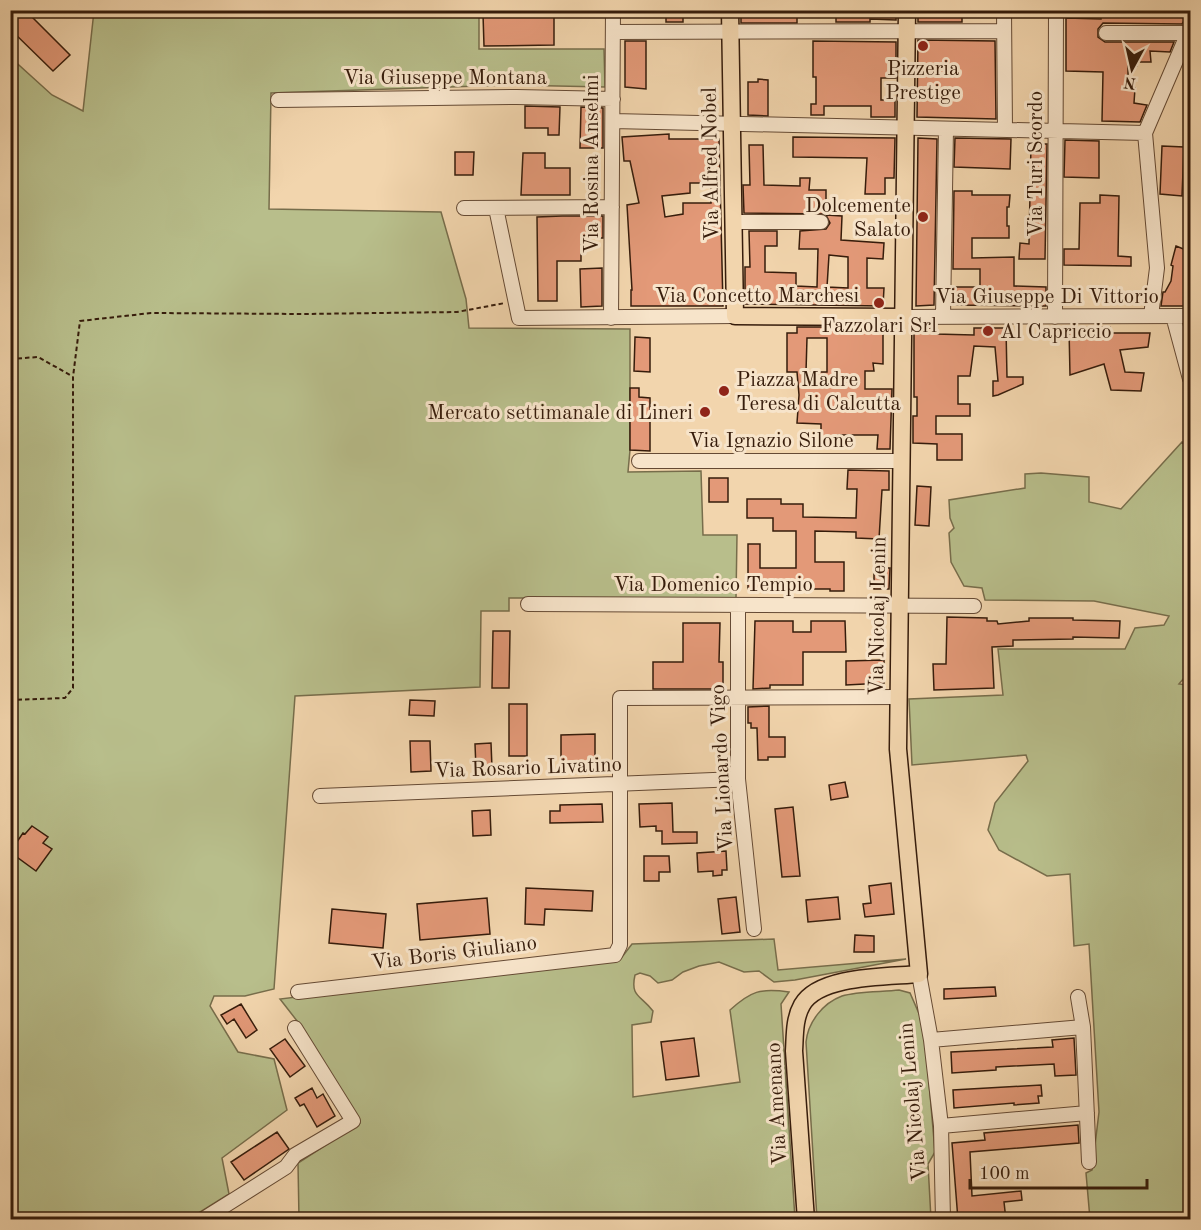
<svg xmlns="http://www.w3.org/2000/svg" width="1201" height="1230" font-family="'Old Standard TT',serif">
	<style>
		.green { fill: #b8be8b; stroke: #776d4b; stroke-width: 1.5 }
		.building { fill: #e39978; stroke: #361c0b; stroke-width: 1.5; fill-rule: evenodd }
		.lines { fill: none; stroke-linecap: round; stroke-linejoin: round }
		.minor-casing { stroke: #654a34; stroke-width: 16 }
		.major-casing { stroke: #361c0b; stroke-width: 19 }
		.path { stroke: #361c0b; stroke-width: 2; stroke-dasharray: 4.5 3; stroke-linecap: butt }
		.minor { stroke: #f7e4ca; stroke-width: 14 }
		.major { stroke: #f2d5ad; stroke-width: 16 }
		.poi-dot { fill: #8f2418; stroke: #f7e4ca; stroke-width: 2 }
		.labels { text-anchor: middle; stroke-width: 6; stroke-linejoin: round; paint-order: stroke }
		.poi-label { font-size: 21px; fill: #361c0b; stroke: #f7e4ca }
		.street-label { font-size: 21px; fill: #361c0b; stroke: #f7e4ca }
	</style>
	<rect width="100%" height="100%" fill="#f2d5ad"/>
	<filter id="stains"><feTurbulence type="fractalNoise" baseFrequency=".00333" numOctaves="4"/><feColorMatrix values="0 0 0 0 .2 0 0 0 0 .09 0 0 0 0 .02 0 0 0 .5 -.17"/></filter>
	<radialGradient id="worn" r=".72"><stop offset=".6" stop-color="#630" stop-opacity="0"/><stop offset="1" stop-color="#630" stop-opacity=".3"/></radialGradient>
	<!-- green -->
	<path class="green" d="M94 11H479V49H604L605 87 509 85 271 93 269 209 441 212 466 299 469 328 630 329V450L628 472 701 471 703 535H737L736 598H509V611H481L480 687 295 696 274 989 245 996H214L210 1006 238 1052 274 1059 287 1110 222 1158 229 1194 189 1219H11L10 57 52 95 83 111Z
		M1182 442 1190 447V671L1179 684 1187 685 1188 776H1190V1219H1090L1086 1173 1092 1170 1099 1112 1089 944 1074 946 1070 874 1047 876 999 850 988 830 995 803 1028 761 1026 755 912 765 909 699 1003 695 998 649H1125L1135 628 1164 625 1169 616 1094 601 985 600 982 588 964 586 951 562 949 533 954 528 950 518 949 500 1025 488V474L1041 473 1089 477V502L1121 509Z
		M774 939 778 970 906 959 795 980 774 982 759 971 744 972 719 962 699 966 683 972 672 980 658 983 650 976 640 973 635 975C630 997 641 995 653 1011L651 1022 632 1025 633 1097 740 1082 730 1010C751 991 760 988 789 992L781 1004 795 1219H299L298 1163 360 1123 301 1026 280 999 622 957 632 944Z
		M899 990 910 993 924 1025 935 1152 928 1164 931 1219H817L806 1042C808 1022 823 1003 842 996 857 991 883 992 899 990Z"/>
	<!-- building -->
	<path class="building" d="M10 10H25L70 55 53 71 10 29Z
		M666 10H683V22H666Z
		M741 10H797V23H741Z
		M836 10H896V20L870 19V22H836Z
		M918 10H962V22H918Z
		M1101 10H1184V21L1182 24 1103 23 1098 29V37L1105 42H1174L1170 52 1150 51 1151 62H1137V66H1128V88H1135L1134 103 1147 105 1140 122 1102 121 1103 72 1066 71V18L1101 19Z
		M483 14H554V45L484 46Z
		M918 40 995 41 996 119 917 117Z
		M625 41H646V89L625 87Z
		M813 41 896 42V78H881V100H895V117H871V106H824V115H811V104H816V77H813Z
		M758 79 768 80V116L748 115V82H758Z
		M525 106 560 107 559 135H548V128H525Z
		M581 107 603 108V148H580Z
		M669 134V139H719L723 306H631V290H632L627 205 639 203 630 161H624L622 137ZM690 183H711V203H683V214L665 217 662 196 690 193Z
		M793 137 895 138 894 178H885V194H865L867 158 793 157Z
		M918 138 937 139 934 305 916 306Z
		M955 138 1011 139 1010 169 954 167Z
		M1065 140 1099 141V178L1064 177Z
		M1031 144H1047L1045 259H1019L1020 243 1029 244Z
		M749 145H763L764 185 800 186V178H810L809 190H826V214L744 213 743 185H750Z
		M1162 146 1184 147 1182 196 1160 194Z
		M455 152H474L473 175H455Z
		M523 153H545V168H570V195H521Z
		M954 191H972V195H1010L1009 207H1007V226H1009V238H972V258L1014 257V286L1046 287V306L952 305V287H980V269H953Z
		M1100 195 1119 196 1118 256 1131 257V266L1064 265V249H1079L1080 203H1100Z
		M826 215 842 216 841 240 884 243 883 259 867 258V288H884L883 306 745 304V267H750L749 231H777V246H765V272L796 273V286L817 287 818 249H799L800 231 826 229 830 223ZM829 255 848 257V288L827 287Z
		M562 216H603V238H581V261H557V301H538L537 217Z
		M1176 246 1191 252V286L1185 306H1161L1163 292H1165L1171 281 1173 266 1171 265Z
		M602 268V306L581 307 580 269Z
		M797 327H883V364L873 363 874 371H865V389H892L890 449H877L878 435H836V442L821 441V424L797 423 799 395 797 372H787V333H797ZM807 338H827V372H806Z
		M1110 327V333H1150L1148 347 1120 350 1125 372 1144 373 1141 391 1111 390 1104 364 1070 375 1069 328Z
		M914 328H935V334L974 335V328H1006L1007 377H1023V384L998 395 993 396V381H998L995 347 974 346 970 376H958V404H970V416H936V434H962V460H937V444L913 443V416H917V397H914Z
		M635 337 650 338V372L634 371Z
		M630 388H639V397L650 398V451L630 450Z
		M848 470 889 471V490H882L879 539 856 538V532L815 531V562H844V591H830V589H748V544H760V568H796V531H773V518H747V499H781V504H803V517L856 518 857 489H847Z
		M709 478H728V502H709Z
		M917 486 931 487 929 526 915 525Z
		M874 568H890L889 589H874Z
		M947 617 987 618V621H997L998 624 1029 621V618H1073V620L1120 621 1119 638 1073 637V639L1013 640V646L992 647 994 688 934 690 933 664H946Z
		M755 621H793V632H811V621H845L846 652H803V685H770V688L753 689Z
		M683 623H720L719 662H723V689H653V662H683Z
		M493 631H510L509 688H492Z
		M884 660V683L846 685V661Z
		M410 700 435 701 434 716 409 715Z
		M509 704H527V756H509Z
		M769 706V737H785V757H768V760H758L757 728H751V723H748V707Z
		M595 734V765H561V735Z
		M410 741H430L431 771 411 772Z
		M491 743 492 768 476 769 475 744Z
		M845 782 848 797 831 800 829 785Z
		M672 803 673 832H697V843L662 844V831H656V826L640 827 639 804Z
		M602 804 603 822 550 823V811H560V805Z
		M793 807 800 876 782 877 775 809Z
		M490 810 491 835 473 836 472 811Z
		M32 826 48 837 43 843 52 849 36 871 10 852 23 833 25 834Z
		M726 851 727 870H722V875L713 876V871L698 872 697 853Z
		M644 856H669L670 872H659V881H644Z
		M891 883 894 914 865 917 863 904 871 903 869 886Z
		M526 888 593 891 592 911 545 909 544 925 525 924Z
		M736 897 740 932 722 934 718 899Z
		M838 897 840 919 808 922 806 900Z
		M487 898 490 934 420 940 417 904Z
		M332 909 386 914 383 948 329 943Z
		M855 935 874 936V952H854Z
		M995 987 996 996 944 999V989Z
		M241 1004 257 1030 246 1038 234 1019 227 1024 221 1015Z
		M694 1038 699 1076 666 1080 661 1042Z
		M1074 1038 1076 1075 1055 1076 1054 1064 996 1067V1070L952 1073 951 1052 1053 1047 1052 1040Z
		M285 1039 305 1066 290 1077 270 1049Z
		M1041 1085 1042 1096H1038L1039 1103 1014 1105V1103L954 1108 953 1090Z
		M312 1088 317 1098 323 1094 335 1116 317 1127 304 1104 300 1106 295 1098Z
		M1078 1125 1079 1143 970 1152 972 1196 1021 1191 1022 1200 1004 1202 1006 1220H958L952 1143 985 1140 984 1133Z
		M277 1132 289 1149 244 1180 231 1162Z"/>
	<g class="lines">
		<!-- minor casing -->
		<g class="minor-casing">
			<path id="minor" d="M1004 10 1005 130
				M613 32 1004 31
				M1106 33H1190
				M278 100 517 97 613 99
				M613 121 1145 133
				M464 208 612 207
				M496 208 519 318 735 316
				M734 222H821
				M1151 316 1157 268 1145 133 1190 28
				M1173 316 1190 379
				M904 317 1190 316
				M943 317 946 129
				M1055 317 1056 10
				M611 318 613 10
				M639 461H902
				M528 604 974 606
				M738 605V779L754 929
				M320 796 738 779
				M919 974 931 1040 941 1126 943 1220
				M298 992 615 955 620 945V698L899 697
				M1078 997 1083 1027 1089 1162
				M931 1040 1083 1027
				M941 1126 1087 1113
				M202 1220 286 1167 295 1155 353 1121 295 1028"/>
		</g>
		<!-- major casing -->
		<g class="major-casing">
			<path id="major" d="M730 10 735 316 904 317
				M806 1220 794 1051C795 1036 794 1019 802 1005 819 975 887 977 919 974L898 749 907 10"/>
		</g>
		<!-- path -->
		<path class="path" d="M10 359 38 357 72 376
			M10 700 65 698 73 688V377L80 321 151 313 304 314 457 312 505 303"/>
		<!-- minor -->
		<use href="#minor" class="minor"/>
		<!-- major -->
		<use href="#major" class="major"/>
	</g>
	<!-- markers -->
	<g class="poi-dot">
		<circle cx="923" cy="46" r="6"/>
		<circle cx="923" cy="217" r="6"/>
		<circle cx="879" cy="303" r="6"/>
		<circle cx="988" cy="331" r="6"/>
		<circle cx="724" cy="391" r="6"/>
		<circle cx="705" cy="412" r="6"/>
	</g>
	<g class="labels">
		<!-- poi labels -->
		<g class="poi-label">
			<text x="923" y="75">Pizzeria<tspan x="923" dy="24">Prestige</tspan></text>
			<text x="911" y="212" text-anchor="end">Dolcemente<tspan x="911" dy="24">Salato</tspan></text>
			<text x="879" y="332">Fazzolari Srl</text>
			<text x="1000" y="338" text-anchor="start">Al Capriccio</text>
			<text x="736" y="386" text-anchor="start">Piazza Madre<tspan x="736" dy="24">Teresa di Calcutta</tspan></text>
			<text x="693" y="419" text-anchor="end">Mercato settimanale di Lineri</text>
		</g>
		<!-- street labels -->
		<g class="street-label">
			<text x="445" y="84">Via Giuseppe Montana</text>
			<text transform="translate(591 164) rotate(-90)" y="7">Via Rosina Anselmi</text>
			<text transform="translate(710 164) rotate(-91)" y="7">Via Alfred Nobel</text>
			<text transform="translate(1035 164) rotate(-90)" y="7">Via Turi Scordo</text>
			<text x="757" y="302">Via Concetto Marchesi</text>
			<text x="1047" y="303">Via Giuseppe Di Vittorio</text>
			<text x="771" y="447">Via Ignazio Silone</text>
			<text x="713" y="591">Via Domenico Tempio</text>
			<text transform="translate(877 616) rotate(-89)" y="7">Via Nicolaj Lenin</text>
			<text transform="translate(528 767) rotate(-2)" y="7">Via Rosario Livatino</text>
			<text transform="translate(721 768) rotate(-93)" y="7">Via Lionardo Vigo</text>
			<text transform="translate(454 952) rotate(-7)" y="7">Via Boris Giuliano</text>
			<text transform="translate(912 1102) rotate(-95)" y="7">Via Nicolaj Lenin</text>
			<text transform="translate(776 1104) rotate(-93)" y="7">Via Amenano</text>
		</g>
	</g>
	<!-- margin -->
	<rect width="1201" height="1230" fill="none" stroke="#f2d5ad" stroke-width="36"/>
	<rect x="12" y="12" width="1177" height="1206" fill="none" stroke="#361c0b" stroke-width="3"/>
	<rect x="18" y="18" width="1165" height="1194" fill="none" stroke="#361c0b" stroke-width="1.5"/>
	<!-- north arrow -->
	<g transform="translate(1132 69) rotate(188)" stroke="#f7e4ca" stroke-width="4.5" paint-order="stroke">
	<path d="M0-4.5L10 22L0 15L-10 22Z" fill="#361c0b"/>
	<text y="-9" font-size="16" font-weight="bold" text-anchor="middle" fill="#361c0b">N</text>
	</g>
	<!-- scale -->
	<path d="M970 1179v9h177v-9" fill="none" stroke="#361c0b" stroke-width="3"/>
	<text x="979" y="1179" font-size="18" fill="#361c0b" stroke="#f7e4ca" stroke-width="4.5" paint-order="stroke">100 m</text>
	<rect width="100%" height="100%" filter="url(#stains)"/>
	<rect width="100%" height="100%" fill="url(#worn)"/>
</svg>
